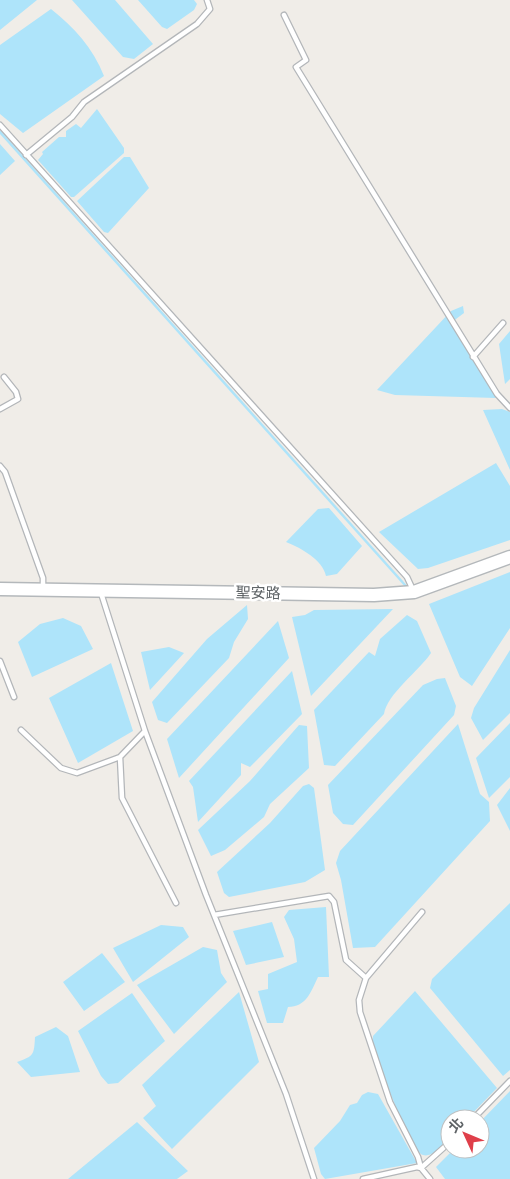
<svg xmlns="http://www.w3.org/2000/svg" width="510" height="1179" font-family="'Open Sans','Noto Sans TC',sans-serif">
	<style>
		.water { fill: #aee4fa }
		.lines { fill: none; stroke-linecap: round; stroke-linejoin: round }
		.stream { stroke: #aee4fa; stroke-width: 2.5 }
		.lane-casing { stroke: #b3b6b9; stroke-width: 7 }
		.secondary-casing { stroke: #b4b8bb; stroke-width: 15 }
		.lane { stroke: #fff; stroke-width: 4.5 }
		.secondary { stroke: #fff; stroke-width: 12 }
		.labels { text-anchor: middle; stroke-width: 5; stroke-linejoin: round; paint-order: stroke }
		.street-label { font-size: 15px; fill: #5f6467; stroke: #fff }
	</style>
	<rect width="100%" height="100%" fill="#f0ede8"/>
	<!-- water -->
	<path class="water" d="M0 0H37L0 30Z
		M72 0H115L153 44 134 59 123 57Z
		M138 0H194L197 4 194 10 167 29 162 27Z
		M51 9C74 27 93 48 104 76L23 133 0 114V45Z
		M97 109 124 148V153L74 197H71L38 160 43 154 42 152 59 137H66V131L76 124 81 128Z
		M0 144 15 161 0 175Z
		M124 157H130L149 188 108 233 104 232 77 201Z
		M463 306 464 313 452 322 496 398 395 395 377 390 451 311Z
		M510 331V379L505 384 499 344Z
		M502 409 510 412V470L483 410Z
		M496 463 510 486V540L428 568 418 569 379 532Z
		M329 508 362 546 337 574 326 576C323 560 301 548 286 542L318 509Z
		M510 572V628L472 686 460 677 429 604Z
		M247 605 248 619 234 642 229 658 167 723 158 720 152 702 207 639Z
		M393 609 311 696 292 617 305 615 314 610Z
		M407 615 417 621 431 653C419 671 387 694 384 714L335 766 324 765 314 710 369 652 375 656 380 639Z
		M63 618 81 626 93 649 32 677 18 642 40 624Z
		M278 621 289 658 179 778 167 739Z
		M169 647 184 653 150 690 141 652Z
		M510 650V713L483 740 471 718 474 708Z
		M111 663 133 731 78 763 49 698Z
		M292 671 302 714 250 767 241 763V775L198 822 193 787 189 781Z
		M445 678 456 706 454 715 353 825 343 824 333 813 328 785 423 685 437 679Z
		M510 723V777L489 798 476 758Z
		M458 724 480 794 489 802 490 821 375 947 353 948 341 880 336 863 340 851Z
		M299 725 307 726 309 768 270 804 264 817 225 850 211 856 198 830 250 781Z
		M309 784 314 788 325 870 305 882 229 897 224 893 217 872 270 823 303 786Z
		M510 788V831L497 805Z
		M510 903V1070L503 1076 430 988 432 979Z
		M326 907 329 977H318C311 992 306 1007 288 1007L283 1023H267L258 991 268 989V974L297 962 294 939 284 917 289 910Z
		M272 922 284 957 246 965 233 931Z
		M161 925 183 927 189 937 133 982 113 948Z
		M203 947 217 950 221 973 227 982 174 1034 137 985Z
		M102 953 125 982 84 1011 63 982Z
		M415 991 497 1088 467 1119H450V1136C443 1143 434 1158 423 1155 411 1152 379 1063 372 1047L373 1036Z
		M239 992 259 1062 172 1149 143 1118 156 1106 142 1085Z
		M132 993 165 1041 118 1083 108 1084 101 1076 78 1031Z
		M56 1027 68 1036 80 1072 31 1077 17 1062C34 1056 34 1055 35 1037Z
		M510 1091V1179H445L436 1167 454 1149H480V1122Z
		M368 1092 378 1094 417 1163 325 1179 321 1174 314 1148 340 1121 350 1105 357 1103 362 1095Z
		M137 1122 188 1171 177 1179H68Z"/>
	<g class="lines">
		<!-- stream -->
		<path class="stream" d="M0 132 405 585"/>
		<!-- lane casing -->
		<g class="lane-casing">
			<path id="lane" d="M284 15 306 60 296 67 497 394 510 408
				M0 125 407 577 413 590
				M26 155 72 117 84 102 197 24 210 9 207 0
				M473 357 503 323
				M0 409 18 399 16 392 4 377
				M0 466 5 472 43 578V588
				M101 593 145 731 206 895 286 1094 314 1179
				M0 661 14 697
				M21 730 61 768 77 773 120 757 145 731
				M120 757 122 798 176 903
				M422 912 366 978 359 1000 360 1012 390 1102 418 1157 421 1168 450 1142
				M214 915 329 896 334 902 346 960 366 978
				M473 1119 510 1081
				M363 1179 417 1167 421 1168 430 1179"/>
		</g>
		<!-- secondary casing -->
		<g class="secondary-casing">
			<path id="secondary" d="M0 589 374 595 414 592 510 557"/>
		</g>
		<!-- lane -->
		<use href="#lane" class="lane"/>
		<!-- secondary -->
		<use href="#secondary" class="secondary"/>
	</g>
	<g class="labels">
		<!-- street labels -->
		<g class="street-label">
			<text transform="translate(258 593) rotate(1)" y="5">聖安路</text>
		</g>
	</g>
	<!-- north arrow -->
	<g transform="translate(465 1134) rotate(314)"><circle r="24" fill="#ffffff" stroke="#bfc1c2"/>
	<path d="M0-4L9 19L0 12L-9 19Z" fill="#df3f4a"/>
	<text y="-8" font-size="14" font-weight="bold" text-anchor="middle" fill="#5f6467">北</text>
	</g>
</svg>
